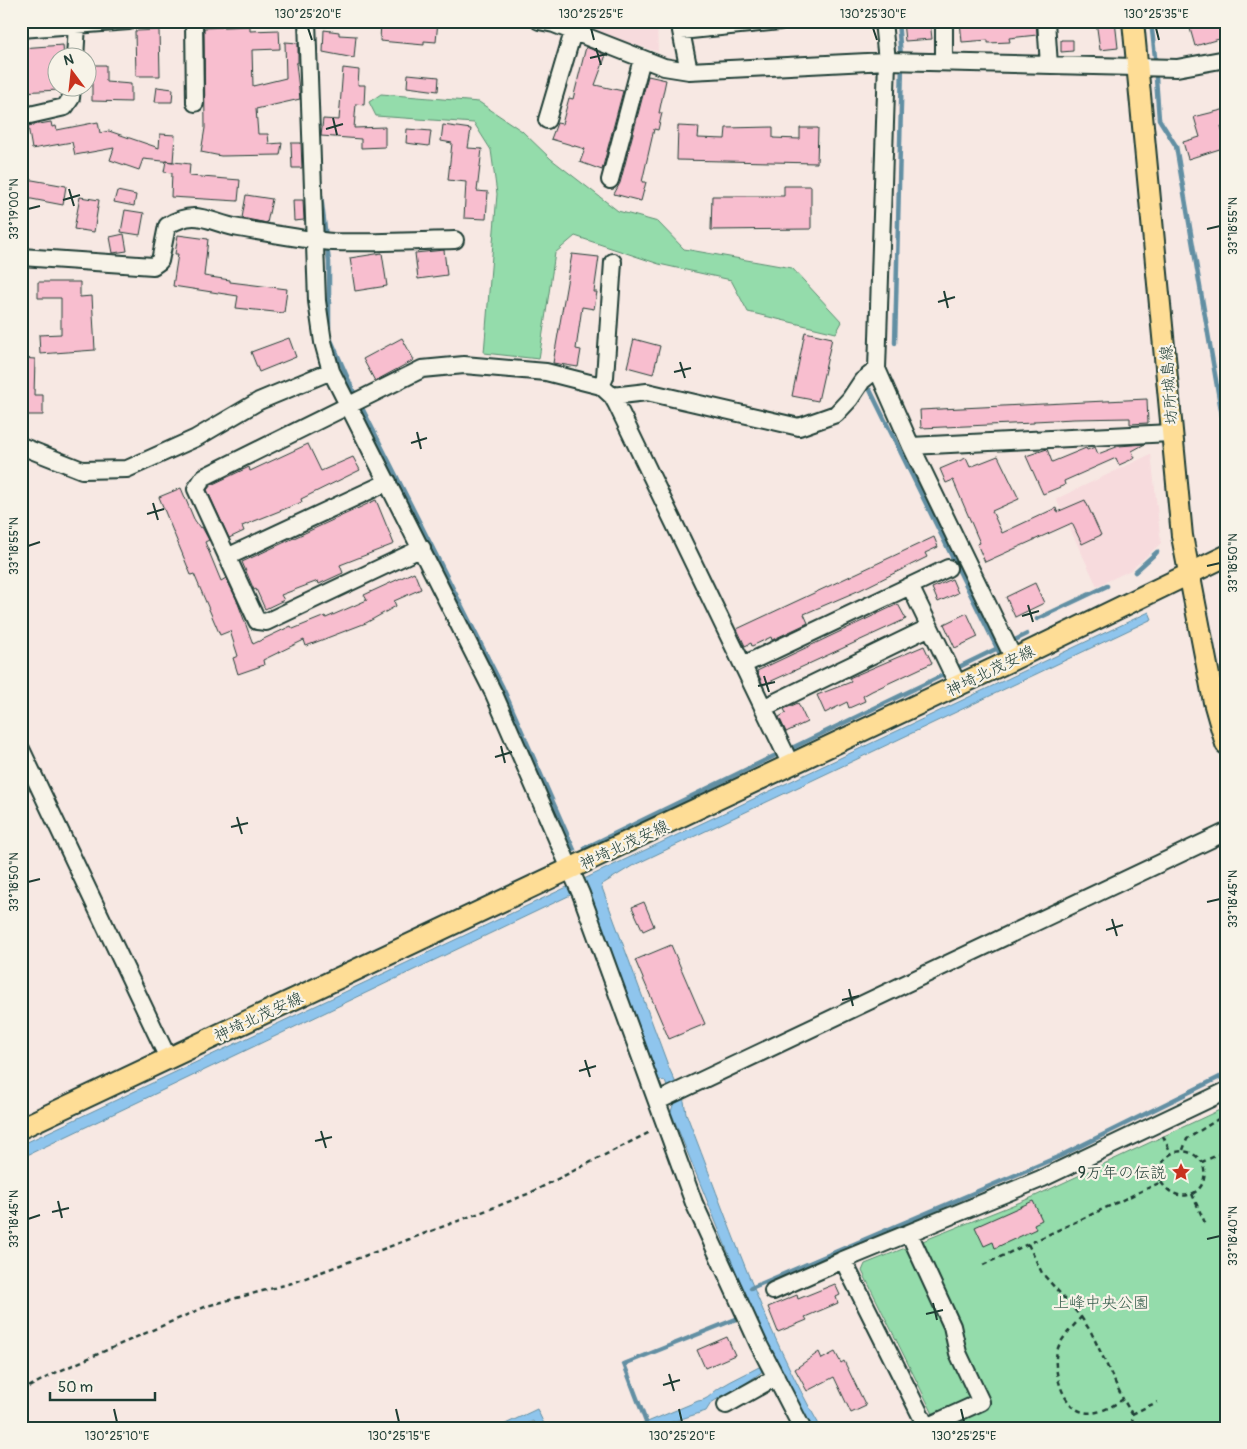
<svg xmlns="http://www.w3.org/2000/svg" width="1247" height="1449" font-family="Pangolin,'Klee One',sans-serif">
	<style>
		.built { fill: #f7dbdd }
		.green { fill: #94dcab; stroke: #5a8c70 }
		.water { fill: #8fc5ed; stroke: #628fa3 }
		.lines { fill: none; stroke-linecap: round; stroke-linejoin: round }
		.stream { stroke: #628fa3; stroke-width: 4.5 }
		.building { fill: #f8becf; stroke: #1f3d34 }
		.minor-casing { stroke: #1f3d34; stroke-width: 20 }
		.major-casing { stroke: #1f3d34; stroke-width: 24 }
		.path { stroke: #1f3d34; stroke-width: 2.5; stroke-dasharray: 5 4; stroke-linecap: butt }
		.minor { stroke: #f7f3e8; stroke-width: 16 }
		.major { stroke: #fedd96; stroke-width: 20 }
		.ticks { fill: none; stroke: #1f3d34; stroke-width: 2 }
		.labels { text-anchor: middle; stroke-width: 4.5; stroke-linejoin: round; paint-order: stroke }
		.street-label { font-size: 16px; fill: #1f3d34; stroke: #f7f3e8 }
		.poi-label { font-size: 16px; fill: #1f3d34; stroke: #f7f3e8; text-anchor: end }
		.park-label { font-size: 16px; fill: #365d4c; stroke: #f7f3e8 }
		.neatline { fill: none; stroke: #1f3d34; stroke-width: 2 }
		.ticks-label { font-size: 12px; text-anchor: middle; fill: #1f3d34 }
	</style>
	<rect width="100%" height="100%" fill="#f7e8e3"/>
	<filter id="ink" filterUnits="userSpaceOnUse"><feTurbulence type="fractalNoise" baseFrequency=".02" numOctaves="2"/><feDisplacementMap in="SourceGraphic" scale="10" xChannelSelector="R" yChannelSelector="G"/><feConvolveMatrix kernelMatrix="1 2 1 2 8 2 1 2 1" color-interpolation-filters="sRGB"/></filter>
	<g filter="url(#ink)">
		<!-- built -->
		<path class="built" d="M562 21H657L658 52Z
			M1151 454 1161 543 1131 570 1097 586 1056 499Z"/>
		<!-- green -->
		<path class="green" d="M381 94 479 102 522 131 551 159 618 211 658 222 684 249 792 268 842 322 836 333 748 312 731 280 659 264 575 236 555 253 539 359 484 353 497 194 491 150 474 123 376 116 369 102Z
			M1226 1107V1428H940L862 1271 865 1264 1033 1197Z"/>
		<!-- water -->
		<path class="water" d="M1149 612 1152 619 632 866 601 885 669 1068 684 1101 686 1113C727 1218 764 1329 821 1428H810L752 1311 671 1112 673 1105 665 1081 659 1080 586 889H583L21 1158V1145Z
			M761 1366 763 1371 728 1396H722L711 1403 706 1411 653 1428H633L698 1401C709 1400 712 1392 721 1387 734 1379 748 1373 761 1366Z
			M537 1409 546 1428H537L533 1421 518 1428H497Z"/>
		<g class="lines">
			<!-- stream -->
			<path class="stream" d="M898 21 901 57
				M1151 21 1155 57
				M1156 78 1159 119 1176 146 1226 439
				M321 196 329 262V328
				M330 338 356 397
				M895 343 902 65
				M870 390 999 652
				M360 404 502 686 574 850
				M1135 572 1157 552
				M1037 619 1107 586
				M1013 641 1027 634
				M959 667 1000 647
				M794 747 943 675
				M585 848 774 756
				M751 1288 1060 1156 1226 1074
				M646 1422 624 1364 736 1319"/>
		</g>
		<!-- building -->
		<path class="building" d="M381 21H438L436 42 424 41V45L380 41Z
			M930 21 932 39 905 41 903 22Z
			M960 21H1036L1037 35 1009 38 1010 42 988 43V40L962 42Z
			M1096 21H1115L1118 48 1100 50Z
			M1201 21H1226V37L1195 46 1189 25Z
			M250 26V31L279 30 280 49 252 50 253 86 286 78 285 42 298 43V63H296L300 99 256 109 258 134H268L269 144 282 143 280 155 221 156 201 152 205 128 204 28Z
			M159 30 160 76H136L135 31Z
			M324 30 339 32V35L356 36 354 58 323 52Z
			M1061 40H1073V51L1061 52Z
			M63 45 64 58H58V90L21 92V48Z
			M586 47 606 55 595 85 623 91 602 170 580 162 585 149 551 139 557 123 562 124 569 98 573 99Z
			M88 65H106V82L131 84V102L92 101V83H88Z
			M343 68 359 70 358 85H365L364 105 356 104 354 128 385 127V147L361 148V139L321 136 323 119 339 120Z
			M408 74 439 77 438 91 407 87Z
			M648 76 666 80 659 113H662L658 130 654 129 642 182H646L641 201 614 194 620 183Z
			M157 87 173 89 172 102H155Z
			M1226 109V125L1221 126 1226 147 1188 159 1183 142 1200 137 1194 117Z
			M51 122 52 127 56 126 57 130 98 122 100 133 109 131 159 148 160 134 175 135 173 162 143 159 139 170 110 160 114 148 75 155 72 142 32 149 28 126Z
			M443 125 471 129 468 148 482 149 477 191 488 192 486 219 464 218 466 182 448 180 452 143 441 141Z
			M678 126 699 127 698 138 725 139 726 128 773 127V138L800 139V128H818L817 163 677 160Z
			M407 129 431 131 429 146 406 143Z
			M291 143H301L302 168H292Z
			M166 161 190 164 189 176 240 180 238 201 171 197 172 173 164 172Z
			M21 178 66 186 63 205 21 197Z
			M784 186H811V229L711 230 712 196H784Z
			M117 191 136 195 134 206 114 202Z
			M246 195 272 199 267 223 242 218Z
			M80 197 99 200 94 232 74 229Z
			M293 200H303L304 220 294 221Z
			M125 210 144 213 140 235 121 232Z
			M124 234 127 251 113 253 110 237Z
			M178 235 208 239 204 276 230 280V282L287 289 284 313 236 308 238 296 173 286 178 254H175Z
			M444 250 447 275 418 279 415 253Z
			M382 253 387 286 355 291 350 258Z
			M572 254 599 257 594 292H597L594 309 582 307 576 349 581 350 578 367 553 363Z
			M38 282H80V297L92 296 95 350 40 354 39 335 61 334V298H38Z
			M805 332 832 338 818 401 792 396Z
			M289 338 296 357 259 372 251 352Z
			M402 338 414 360 375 381 363 359Z
			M634 339 660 346 653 374 627 367Z
			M21 358 35 359 34 395H43V415H21Z
			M1147 399 1148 423 1130 424V418L1074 419 1034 421V423L921 428 920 410Z
			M308 444 321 471 353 457 360 470 301 499 302 502 242 526 244 531 229 538 207 490 211 485 249 467 250 471Z
			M1145 444 1132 451 1135 458 1119 465 1116 458 1064 481 1065 485 1043 494 1026 456 1047 449 1052 462 1086 448 1087 450 1095 447 1098 454 1119 446Z
			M998 456 1019 499 992 511 1002 533 1056 508 1057 512 1085 500 1101 535 1082 544 1072 523 985 562 977 544 980 543 953 480 946 483 940 469 966 458 970 467Z
			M181 488 194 519 200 528 202 527 209 540 205 542 221 581 226 578 236 598 253 644 291 626 293 629 325 616 326 618 367 600 364 595 414 572 421 589 394 601 396 606 366 623 306 646 304 640 263 660 264 665 238 674 233 658 238 656 230 631 220 635 194 574 191 575 159 497Z
			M376 500 394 544 340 565 343 573 319 584 318 581 281 595 284 600 265 609 256 589 254 590 242 562Z
			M934 537 938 547 925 553 927 557 860 590 804 614 808 623 772 640 771 637 752 646 751 643 745 646 737 629Z
			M952 579 958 593 938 602 932 588Z
			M1035 583 1044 603 1015 617 1006 597Z
			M898 604 906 619 763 685 757 671Z
			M967 613 978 637 955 648 944 624Z
			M924 646 932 663 872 691 863 696 865 701 849 708 847 702 825 713 817 695 851 682 849 678Z
			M798 703 807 722 786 732 779 717 786 713 784 709Z
			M644 902 654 926 643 931 632 907Z
			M671 945 705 1024 669 1039 635 960Z
			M1033 1201 1042 1220 1034 1224 1036 1229 995 1248 993 1242 984 1246 975 1227Z
			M835 1284 840 1295 836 1297 838 1303 805 1317 807 1320 778 1332 768 1307 797 1295 798 1299Z
			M727 1337 735 1355 705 1368 697 1350Z
			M819 1352 822 1359 835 1352 841 1363 844 1361 866 1406 851 1413 834 1377 807 1391 795 1369Z"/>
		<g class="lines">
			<!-- minor casing -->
			<g class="minor-casing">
				<path id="minor" d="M194 21 195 103
					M307 21 317 301 323 342 331 371 494 694 581 894 694 1203 759 1345 802 1428
					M539 21 554 24 664 67 689 71 887 61 1177 68 1226 59
					M883 21 887 61 877 369 911 446 1014 659
					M944 21V62
					M1046 21 1049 65
					M21 29 129 21
					M75 58 77 25
					M689 71 681 31 780 21
					M21 117 65 107 71 98 72 88
					M547 120 573 32
					M610 180 642 59
					M21 257 153 266 160 261 167 226C197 207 209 223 239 228 270 233 302 240 333 242 373 243 414 241 455 240
					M601 386 605 377 613 262
					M612 396 647 392 799 427 836 414 850 399 862 381 877 369
					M21 446 82 470 127 469 196 438 259 401 331 371
					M911 446 1171 433
					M422 548 266 622 257 621 196 489 204 477 422 369 464 365 546 372 601 386 612 396 616 403 791 765
					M227 557 388 482
					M910 586 958 685
					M743 665 948 568
					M763 708 930 627
					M21 749 168 1058
					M658 1101 1226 832
					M909 1233 952 1326 958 1353 981 1402 926 1427
					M773 1291 843 1260
					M726 1405 776 1377
					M927 1428 843 1260 1043 1178 1226 1091"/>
			</g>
			<!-- major casing -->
			<g class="major-casing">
				<path id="major" d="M1133 21 1182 536 1214 702 1226 744
					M21 1128 1014 659 1226 556"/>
			</g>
			<!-- path -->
			<path class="path" d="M1163 1136 1171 1153
				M1183 1150 1187 1139 1226 1114
				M1161 1182C1179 1209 1214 1192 1202 1162L1226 1151
				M1192 1194 1206 1225
				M1028 1244 1042 1273 1081 1317C1074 1326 1062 1337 1058 1348 1054 1361 1056 1369 1059 1382 1070 1419 1094 1420 1123 1399L1132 1414 1133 1428
				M983 1265 1161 1182C1154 1154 1185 1140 1202 1162
				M1081 1317 1091 1332 1123 1399
				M21 1391 55 1373 207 1306 292 1283 498 1206 530 1193 652 1131
				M1132 1414 1157 1402"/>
			<!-- minor -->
			<use href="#minor" class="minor"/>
			<!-- major -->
			<use href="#major" class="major"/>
		</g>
	</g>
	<!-- ticks -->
	<path class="ticks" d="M308 28 312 40M591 28 594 40M873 28 877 40M1156 28 1159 40M596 48 601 65M590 58 607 54M333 118 337 135M326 129 343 124M69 189 74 206M63 200 80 195M28 209 40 206M1207 229 1220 226M944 291 948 308M938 302 955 297M680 362 685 378M674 372 691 368M417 432 421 449M411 443 427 438M153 503 158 520M147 514 164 509M28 546 40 542M1207 566 1220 563M1028 605 1033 622M1022 616 1039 611M764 676 769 692M758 686 775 682M501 746 505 763M495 757 512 752M237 817 242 834M231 827 248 823M28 882 40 879M1207 902 1220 899M1112 919 1117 936M1106 930 1123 925M849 989 853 1006M842 1000 859 996M585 1060 590 1077M579 1071 596 1066M321 1131 326 1148M315 1141 332 1137M58 1201 62 1218M52 1212 69 1208M28 1219 40 1215M1207 1239 1220 1236M933 1303 937 1320M926 1314 943 1310M669 1374 674 1391M663 1385 680 1380M114 1409 117 1422M396 1409 399 1422M679 1409 682 1422M961 1409 964 1422"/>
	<!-- icons -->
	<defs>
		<g id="sight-bare" transform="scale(1.5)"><path d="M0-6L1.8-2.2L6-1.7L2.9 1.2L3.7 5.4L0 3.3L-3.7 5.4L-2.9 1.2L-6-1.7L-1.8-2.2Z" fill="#c8321e" stroke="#f7f3e8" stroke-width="2.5" paint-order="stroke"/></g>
	</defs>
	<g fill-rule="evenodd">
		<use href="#sight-bare" x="1181" y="1172"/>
	</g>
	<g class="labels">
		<!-- street labels -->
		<g class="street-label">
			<text transform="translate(1168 385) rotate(-94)" y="6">坊所城島線</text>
			<text transform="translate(990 670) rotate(-26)" y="6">神埼北茂安線</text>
			<text transform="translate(624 844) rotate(-25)" y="6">神埼北茂安線</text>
			<text transform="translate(258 1016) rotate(-25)" y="6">神埼北茂安線</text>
		</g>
		<!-- poi labels -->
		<g class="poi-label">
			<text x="1166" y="1178">9万年の伝説</text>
		</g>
		<!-- park labels -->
		<g class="park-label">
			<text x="1101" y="1308">上峰中央公園</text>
		</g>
	</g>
	<!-- margin -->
	<rect width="1247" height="1449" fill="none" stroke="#f7f3e8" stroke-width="55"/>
	<!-- north arrow -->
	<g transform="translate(72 72) rotate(345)"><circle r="24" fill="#f7f3e8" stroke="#a1aaa0"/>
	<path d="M0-4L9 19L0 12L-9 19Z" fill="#c8321e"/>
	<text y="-8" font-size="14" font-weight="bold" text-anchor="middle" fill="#1f3d34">N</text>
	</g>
	<!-- scale -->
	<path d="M50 1392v8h105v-8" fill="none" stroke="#1f3d34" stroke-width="2.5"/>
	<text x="58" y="1392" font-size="15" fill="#1f3d34" stroke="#f7f3e8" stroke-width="4" paint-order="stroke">50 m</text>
	<rect x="28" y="28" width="1192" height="1394" class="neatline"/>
	<g class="ticks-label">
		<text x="308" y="18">130°25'20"E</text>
		<text x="591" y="18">130°25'25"E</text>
		<text x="873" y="18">130°25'30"E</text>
		<text x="1156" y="18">130°25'35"E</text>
		<text transform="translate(14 209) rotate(-90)" y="4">33°19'00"N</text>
		<text transform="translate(1233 226) rotate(-90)" y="4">33°18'55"N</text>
		<text transform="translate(14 546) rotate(-90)" y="4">33°18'55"N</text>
		<text transform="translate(1233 563) rotate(-90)" y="4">33°18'50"N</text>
		<text transform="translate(14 882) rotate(-90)" y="4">33°18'50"N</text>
		<text transform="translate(1233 899) rotate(-90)" y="4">33°18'45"N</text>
		<text transform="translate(14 1219) rotate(-90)" y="4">33°18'45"N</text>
		<text transform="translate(1233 1236) rotate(-90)" y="4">33°18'40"N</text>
		<text x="117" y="1440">130°25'10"E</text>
		<text x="399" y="1440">130°25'15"E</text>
		<text x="682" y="1440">130°25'20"E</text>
		<text x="964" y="1440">130°25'25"E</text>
	</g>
</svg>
